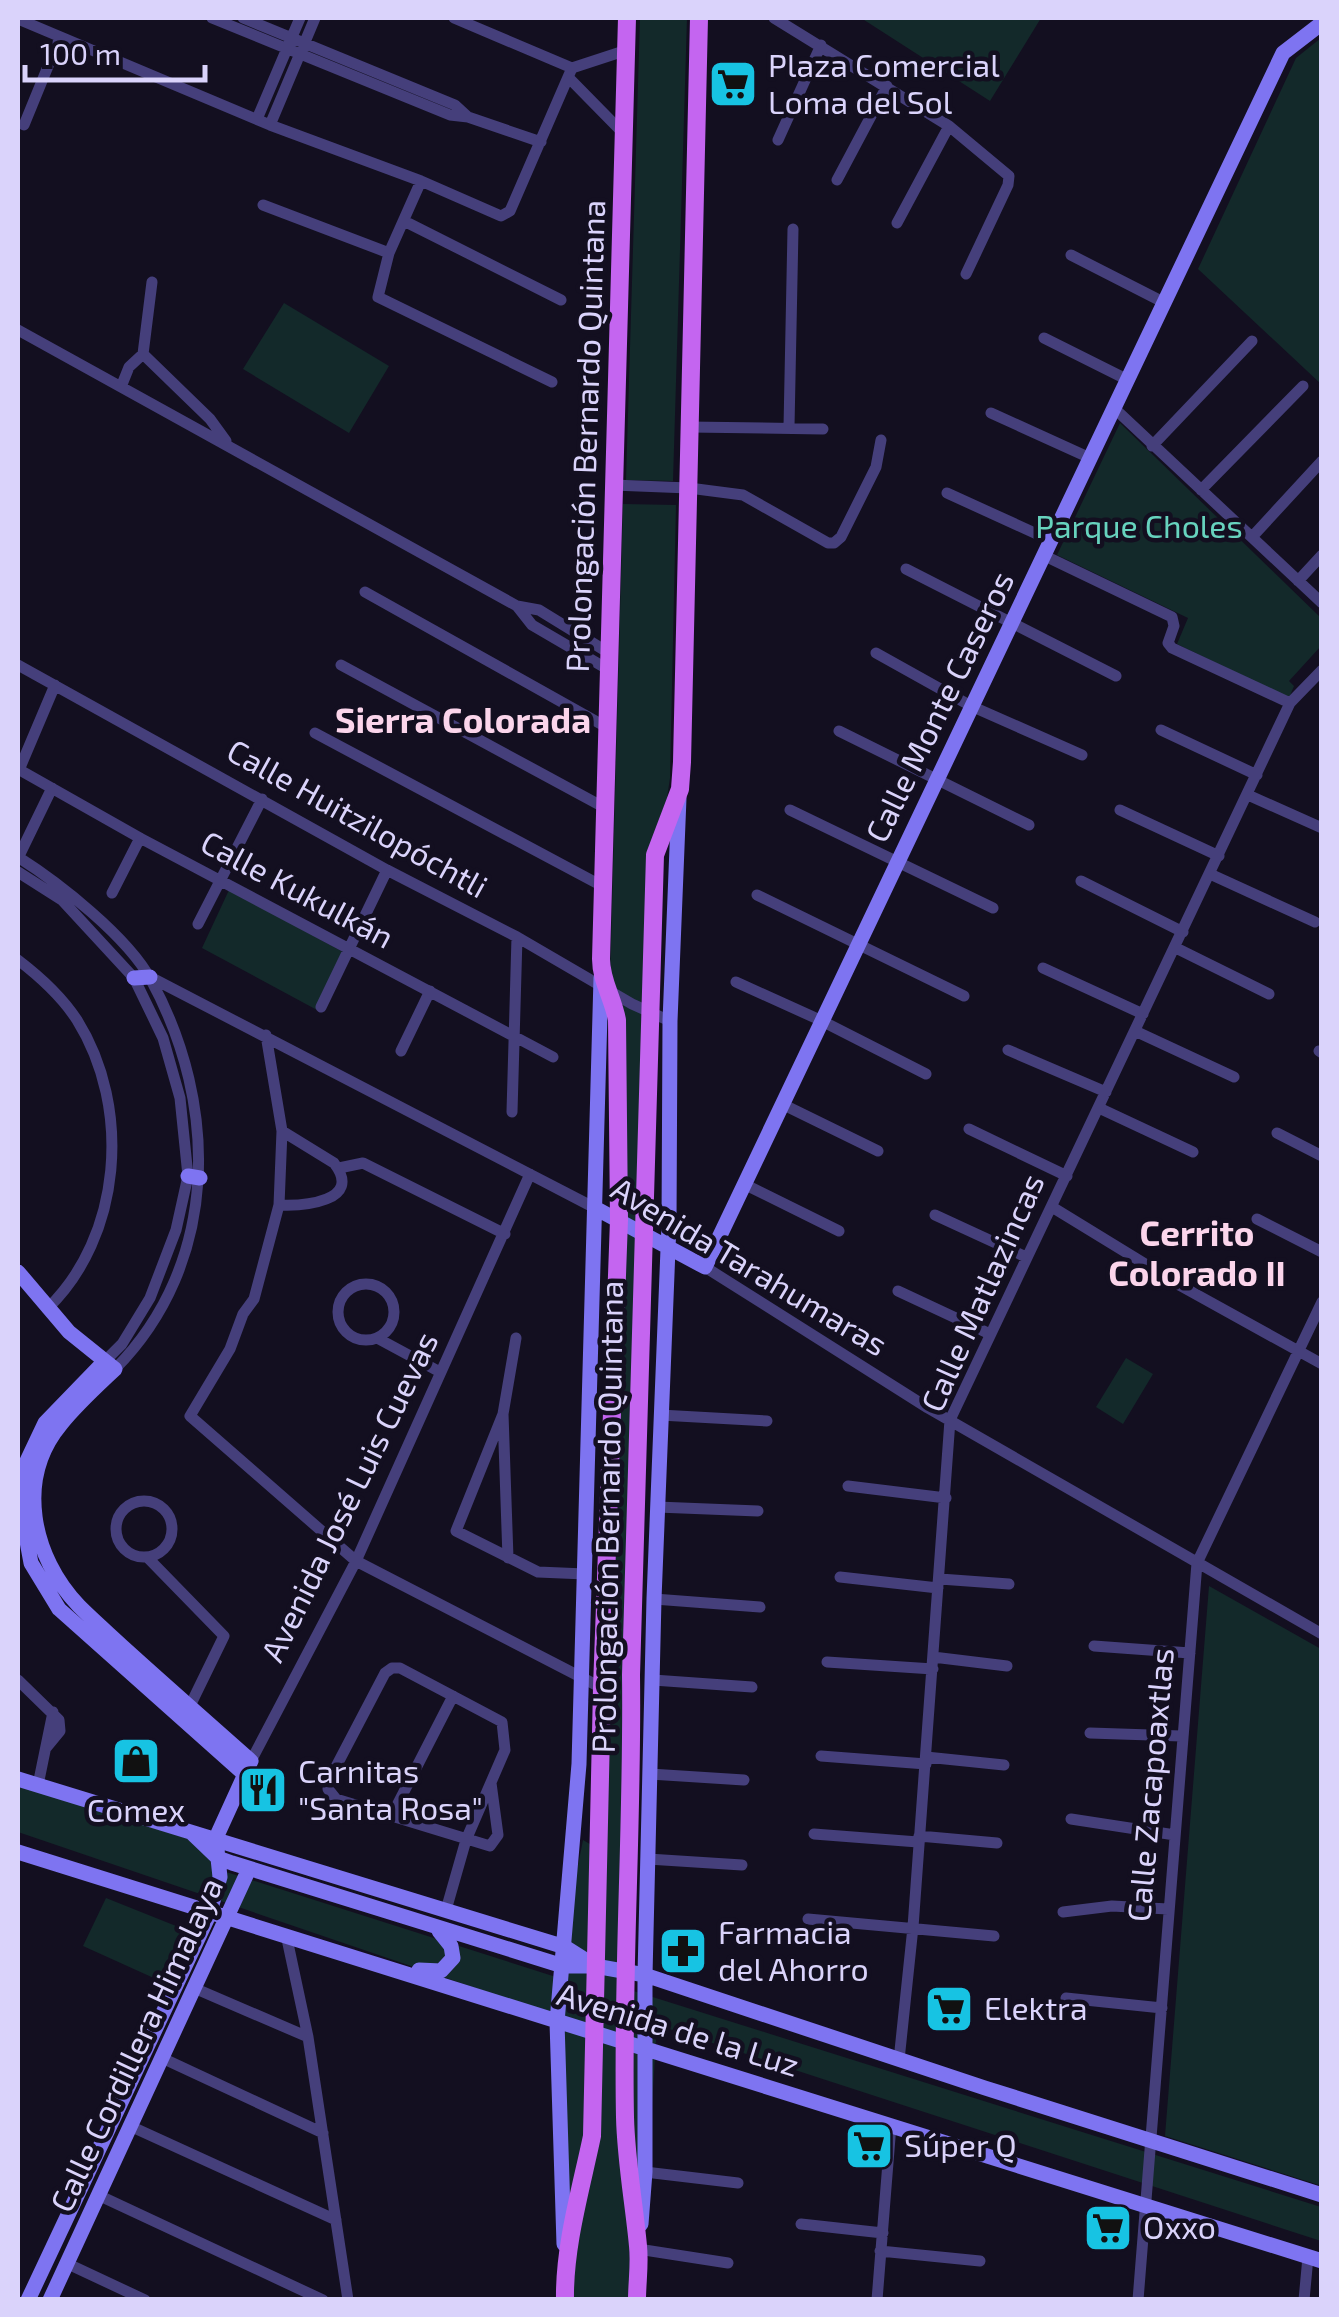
<svg xmlns="http://www.w3.org/2000/svg" width="1339" height="2317" font-family="'Exo 2',sans-serif">
	<style>
		.green { fill: #13292a }
		.lines { fill: none; stroke-linecap: round; stroke-linejoin: round }
		.street { stroke: #453f7b; stroke-width: 11 }
		.secondary { stroke: #7e74f1; stroke-width: 15 }
		.primary { stroke: #c465f0; stroke-width: 18 }
		.labels { text-anchor: middle; stroke-width: 9; stroke-linejoin: round; paint-order: stroke }
		.poi-label { font-size: 32px; fill: #dad3fb; stroke: #130f20; text-anchor: start }
		.street-label { font-size: 32px; fill: #dad3fb; stroke: #130f20 }
		.park-label { font-size: 32px; fill: #67d3be; stroke: #130f20 }
		.neighbourhood-label { font-size: 35px; font-weight: bold; fill: #fbd5eb; stroke: #130f20 }
	</style>
	<rect width="100%" height="100%" fill="#130f20"/>
	<!-- green -->
	<path class="green" d="M640 18H687L673 481 626 480Z
		M861 18H1041L990 101Z
		M1321 38V384L1198 269 1296 58Z
		M284 303 389 366 349 433 243 369Z
		M1120 423 1321 618V646L1289 681 1294 686 1289 698 1177 644 1188 618 1057 555Z
		M623 504 676 505 670 778 667 798 647 854 624 1988 1321 2207V2241L657 2025 640 2299H564L552 2014 18 1832V1785L188 1839 220 1870 556 1977 583 1840 595 1847 604 1780 618 1511 610 978Z
		M229 890 343 952 317 1010 202 948Z
		M1126 1358 1153 1374 1123 1424 1096 1407Z
		M1209 1586 1321 1649 1322 2181 1319 2185 1165 2136Z
		M106 1898 191 1932 167 1984 83 1946Z"/>
	<g class="lines">
		<!-- street -->
		<path class="street" d="M212 18 450 115 468 117 541 142
			M243 18 455 105 468 117
			M454 18 572 68 627 50
			M774 18 949 126 1009 176 1008 185 966 274
			M18 19 270 125 421 181 501 216 510 211 572 68
			M569 78 624 134
			M257 119 300 18
			M24 125 60 37
			M270 125 315 18
			M778 140 821 45
			M837 180 887 86
			M421 181 389 253 378 297 552 382
			M263 205 389 253
			M404 221 561 300
			M897 223 949 126
			M1071 255 1165 303
			M18 330 517 606 539 610 609 653
			M1044 338 1128 380
			M143 354 210 419 226 441
			M121 387 129 367 143 354 152 282
			M1114 408 1322 603
			M991 413 1090 458
			M689 427 823 429
			M789 427 793 229
			M1152 446 1252 341
			M613 485 689 488 743 495 828 543H834L841 537 876 467 881 440
			M1201 490 1303 386
			M947 493 1050 540
			M1252 537 1322 461
			M1043 555 1172 617 1174 626 1168 643 1172 648 1290 703
			M906 569 1116 676
			M1298 581 1322 555
			M365 592 608 728
			M517 606 532 625 609 670
			M876 653 971 706 1082 755
			M18 665 387 870 517 937 632 1004 670 1021
			M341 665 607 809
			M1161 730 1257 775
			M839 731 1029 825
			M315 733 604 887
			M18 769 140 838 553 1057
			M19 770 55 685
			M1248 795 1322 828
			M790 810 993 908
			M1120 810 1219 856
			M18 857C59 883 128 937 151 980 219 1105 220 1263 115 1369
			M18 858 52 788
			M18 872 62 900 134 978 163 1038 180 1098 188 1176 176 1230 150 1298 122 1344 104 1362
			M1210 874 1315 922
			M1081 881 1183 932
			M112 893 140 838
			M757 895 964 996
			M198 924 262 799
			M1176 948 1269 994
			M18 960C39 976 62 997 77 1020 132 1108 122 1237 47 1309
			M1043 968 1143 1014
			M150 977 595 1208
			M736 982 820 1020 926 1074
			M321 1007 387 870
			M1135 1031 1234 1077
			M266 1035 282 1131 279 1205 254 1299 243 1314 230 1349 190 1416 356 1561 602 1688
			M1008 1050 1106 1092
			M401 1051 430 991
			M1319 1051 1322 1053
			M784 1105 878 1151
			M1099 1108 1193 1152
			M512 1112 517 937
			M969 1129 1067 1176
			M1277 1133 1322 1156
			M339 1168 363 1163 505 1234
			M746 1185 839 1231
			M279 1205C302 1206 364 1202 334 1163L282 1131
			M1052 1207 1181 1286 1322 1364
			M935 1215 1026 1257
			M1257 1219 1322 1252
			M705 1267 928 1408 1322 1634
			M338 1312a28 28 0 1 1 56 0a28 28 0 1 1-56 0Z
			M898 1291 990 1334
			M377 1338 440 1372
			M503 1414 456 1531 538 1572 585 1574
			M660 1415 767 1421
			M848 1486 946 1498
			M116 1529a28 28 0 1 1 56 0a28 28 0 1 1-56 0Z
			M657 1507 758 1511
			M147 1557 224 1636 187 1712
			M508 1558 503 1414 516 1338
			M840 1577 938 1588
			M940 1579 1009 1584
			M654 1599 760 1607
			M1094 1646 1190 1653
			M933 1657 1007 1666
			M827 1662 933 1669
			M18 1680 59 1720 60 1731 46 1748
			M653 1680 752 1687
			M1090 1733 1181 1736
			M821 1756 926 1764
			M926 1757 1004 1765
			M251 1761 356 1561 530 1174
			M650 1774 744 1780
			M38 1785 53 1712
			M391 1817 453 1696
			M1071 1819 1175 1835
			M814 1834 918 1842
			M919 1836 997 1843
			M648 1859 742 1865
			M446 1910 466 1840 505 1750 502 1722 400 1668H392L385 1673 329 1780 328 1789 336 1799 490 1846 498 1835 491 1783
			M1063 1912 1112 1906 1168 1909
			M808 1919 994 1936
			M287 1939 308 2037 348 2300
			M194 1988 308 2037
			M1066 1998 1162 2008
			M162 2058 323 2133
			M899 2060 913 1927 950 1420 1290 703 1322 670
			M130 2126 336 2220
			M645 2172 738 2183
			M98 2195 323 2300
			M801 2224 883 2233
			M638 2249 728 2263
			M880 2251 980 2261
			M66 2263 145 2300
			M877 2300 891 2125
			M1138 2300 1197 1563 1322 1302
			M1304 2300 1308 2257"/>
		<!-- secondary -->
		<path class="secondary" d="M134 978 150 977
			M188 1176 200 1178
			M595 1208 705 1267 1283 53 1322 23
			M18 1272 69 1332 115 1369C97 1386 77 1404 61 1424 15 1479 32 1557 79 1606 93 1620 109 1634 124 1648 166 1686 208 1723 251 1761L215 1840
			M104 1362 45 1423 27 1461 21 1509 31 1563 59 1609 243 1773
			M18 1779 565 1947 595 1966
			M193 1834 218 1858 232 1863 563 1966H595L645 1975 985 2088 1322 2195
			M18 1852 1322 2261
			M419 1970 441 1971 453 1958 451 1946 439 1931
			M641 2224 645 2172V1975L654 1599 669 1224 670 1021 679 798
			M564 2244 557 2022 579 1764 601 978
			M28 2300 209 1915 220 1877 217 1849
			M50 2300 249 1869"/>
		<!-- primary -->
		<path class="primary" d="M565 2300C564 2246 581 2189 592 2136L602 1688 619 1220 617 1020C613 998 601 981 601 959L627 18
			M637 2300C637 2282 640 2264 638 2246 634 2203 626 2161 625 2117 622 1970 633 1822 631 1675L655 855 680 789 682 762 699 18"/>
	</g>
	<!-- icons -->
	<defs>
		<g id="supermarket-square" transform="scale(2.5)"><rect x="-9" y="-9" width="18" height="18" rx="4" fill="#17c3e3" stroke="#130f20"/><path d="M-6-5.5h2.5l.6 2H6L4.5 2H-2.5L-4.4-4H-6ZM-1.5 3.2a1.3 1.3 0 1 0 .1 0ZM3 3.2a1.3 1.3 0 1 0 .1 0Z" fill="#111"/></g>
		<g id="shop-square" transform="scale(2.5)"><rect x="-9" y="-9" width="18" height="18" rx="4" fill="#17c3e3" stroke="#130f20"/><path d="M-5-2.5h2.3a2.7 3.5 0 0 1 5.4 0H5L5.5 6h-11ZM-1.5-2.5h3a1.5 2.3 0 0 0-3 0Z" fill="#111"/></g>
		<g id="restaurant-square" transform="scale(2.5)"><rect x="-9" y="-9" width="18" height="18" rx="4" fill="#17c3e3" stroke="#130f20"/><path d="M-5-6h1v4h1v-4h1v4h1v-4h1v5L-1.5 .5V6h-2V.5L-5-1ZM5-6V6H3V1.5H1.5Q1.5-4 5-6Z" fill="#111"/></g>
		<g id="pharmacy-square" transform="scale(2.5)"><rect x="-9" y="-9" width="18" height="18" rx="4" fill="#17c3e3" stroke="#130f20"/><path d="M-2-6h4v4h4v4h-4v4h-4v-4h-4v-4h4Z" fill="#111"/></g>
	</defs>
	<g fill-rule="evenodd">
		<use href="#supermarket-square" x="733" y="84"/>
		<use href="#shop-square" x="136" y="1761"/>
		<use href="#restaurant-square" x="263" y="1790"/>
		<use href="#pharmacy-square" x="683" y="1951"/>
		<use href="#supermarket-square" x="949" y="2009"/>
		<use href="#supermarket-square" x="869" y="2146"/>
		<use href="#supermarket-square" x="1108" y="2228"/>
	</g>
	<g class="labels">
		<!-- poi labels -->
		<g class="poi-label">
			<text x="768" y="77">Plaza Comercial<tspan x="768" dy="37">Loma del Sol</tspan></text>
			<text x="298" y="1783">Carnitas<tspan x="298" dy="37">"Santa Rosa"</tspan></text>
			<text x="136" y="1822" text-anchor="middle">Comex</text>
			<text x="718" y="1944">Farmacia<tspan x="718" dy="37">del Ahorro</tspan></text>
			<text x="984" y="2020">Elektra</text>
			<text x="904" y="2157">Súper Q</text>
			<text x="1143" y="2239">Oxxo</text>
		</g>
		<!-- street labels -->
		<g class="street-label">
			<text transform="translate(586 436) rotate(-88)" y="11">Prolongación Bernardo Quintana</text>
			<text transform="translate(940 707) rotate(-64)" y="11">Calle Monte Caseros</text>
			<text transform="translate(357 819) rotate(29)" y="11">Calle Huitzilopóchtli</text>
			<text transform="translate(297 890) rotate(28)" y="11">Calle Kukulkán</text>
			<text transform="translate(749 1267) rotate(31)" y="11">Avenida Tarahumaras</text>
			<text transform="translate(983 1293) rotate(-66)" y="11">Calle Matlazincas</text>
			<text transform="translate(350 1497) rotate(-64)" y="11">Avenida José Luis Cuevas</text>
			<text transform="translate(608 1517) rotate(-89)" y="11">Prolongación Bernardo Quintana</text>
			<text transform="translate(1151 1785) rotate(-85)" y="11">Calle Zacapoaxtlas</text>
			<text transform="translate(678 2030) rotate(17)" y="11">Avenida de la Luz</text>
			<text transform="translate(137 2045) rotate(-65)" y="11">Calle Cordillera Himalaya</text>
		</g>
		<!-- park labels -->
		<g class="park-label">
			<text x="1139" y="538">Parque Choles</text>
		</g>
		<!-- neighbourhood labels -->
		<g class="neighbourhood-label">
			<text x="463" y="733">Sierra Colorada</text>
			<text x="1197" y="1246">Cerrito<tspan x="1197" dy="40">Colorado II</tspan></text>
		</g>
	</g>
	<!-- border -->
	<rect width="1339" height="2317" fill="none" stroke="#dad3fb" stroke-width="40"/>
	<!-- scale -->
	<path d="M25 65v15h180v-15" fill="none" stroke="#dad3fb" stroke-width="5"/>
	<text x="40" y="65" font-size="30" fill="#dad3fb" stroke="#130f20" stroke-width="8" paint-order="stroke">100 m</text>
</svg>
